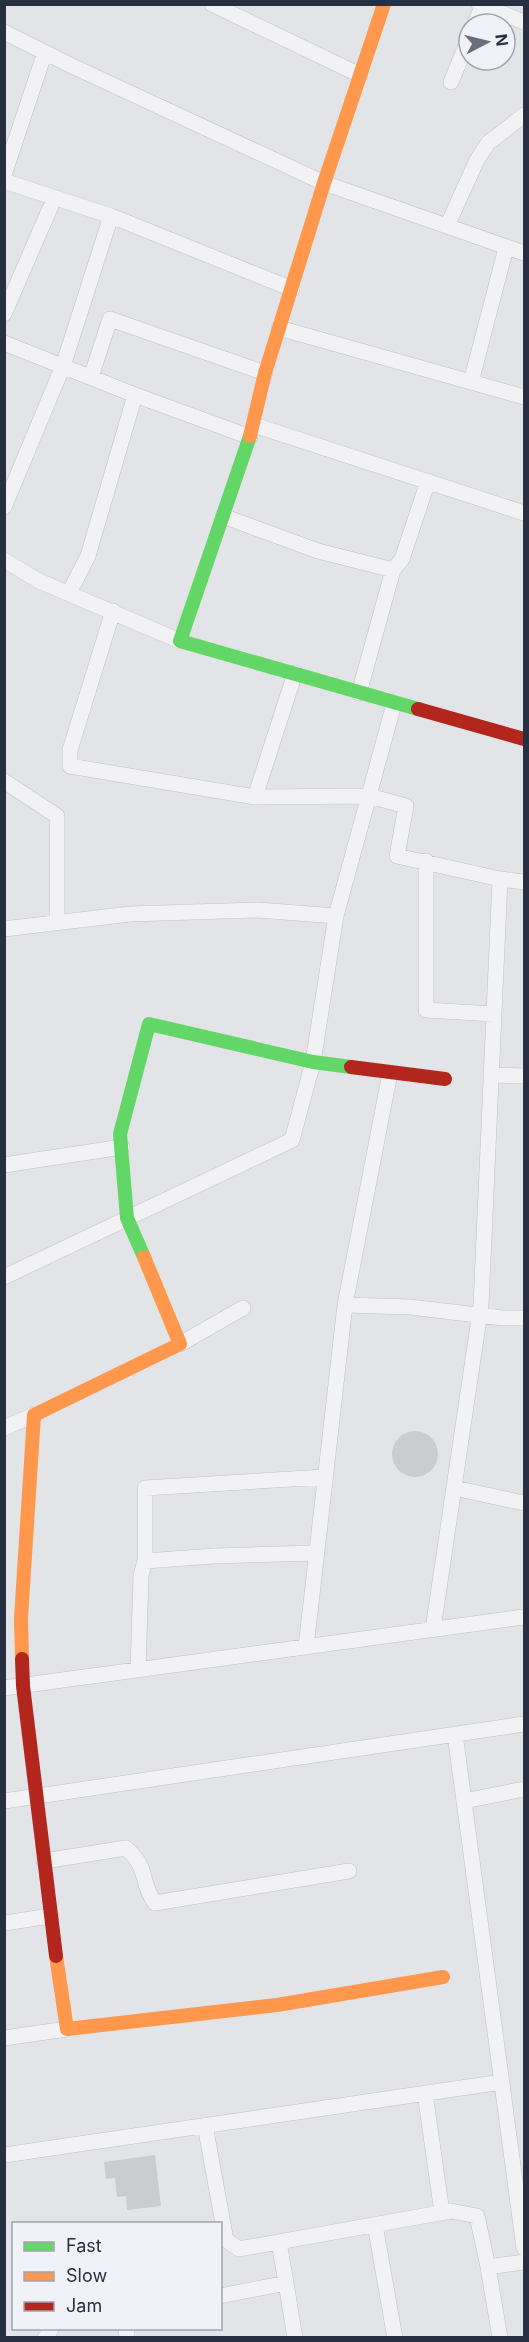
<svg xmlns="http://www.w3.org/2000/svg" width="529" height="2342" font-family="Inter,sans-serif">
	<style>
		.building { fill: #caccd0 }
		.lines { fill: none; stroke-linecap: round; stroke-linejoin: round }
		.street-casing { stroke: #c0c2c6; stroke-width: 16 }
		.street { stroke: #f2f2f4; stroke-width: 15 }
		.fast { stroke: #63d668; stroke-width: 14 }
		.slow { stroke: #ff974d; stroke-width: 14 }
		.jam { stroke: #b3261e; stroke-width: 14 }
	</style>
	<rect width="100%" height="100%" fill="#e2e4e8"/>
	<!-- building -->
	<path class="building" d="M392 1454a23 23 0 1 1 46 0a23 23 0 1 1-46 0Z
		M155 2155 161 2206 127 2210 126 2196 117 2197 115 2178 106 2179 104 2162Z"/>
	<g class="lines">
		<!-- street casing -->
		<g class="street-casing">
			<path id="street" d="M212 4 360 75
				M479 4 524 22
				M475 24 482 6
				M4 32 70 65 324 183 524 253
				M451 82 469 38
				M4 175 45 52
				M4 181 111 216 292 289
				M447 226 477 160 488 143 524 115
				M4 314 54 199
				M279 328 524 397
				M4 343 135 395 250 437
				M91 377 110 319 265 373
				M471 382 506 248
				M254 425 524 513
				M4 507 63 366 111 216
				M223 516 318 551 393 570
				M4 560 39 581 180 641
				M69 593 88 556 135 395
				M113 611 70 750V766L255 797 369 796 406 806 397 856 500 879
				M359 693 393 570 402 559 428 481
				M4 781 57 816V922
				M255 797 295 673
				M426 861V1010L494 1014
				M4 929 130 914 258 910 336 916
				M492 1075 524 1076
				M4 1165 122 1147
				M4 1277 292 1140 313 1062 336 916 394 704
				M345 1305 410 1307 503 1318H524
				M180 1344 243 1308
				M4 1428 34 1415
				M454 1488 524 1503
				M145 1561 214 1556 316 1553
				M433 1629 481 1305 500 879 524 882
				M306 1647 345 1305 390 1073
				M138 1670 141 1575 145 1561V1488L325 1477
				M4 1688 524 1617
				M455 1734 524 2248
				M4 1801 524 1724
				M464 1801 524 1789
				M44 1861 126 1848C150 1869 139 1881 155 1903L349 1871
				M4 1923 51 1916
				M4 2038 67 2029
				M425 2093 442 2213
				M205 2125 226 2240 239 2249 451 2211 477 2216 488 2267
				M4 2155 502 2082
				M375 2225 395 2338
				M279 2242 286 2283
				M220 2296 286 2283 295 2338
				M126 2328 127 2338
				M45 2338 52 2328
				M500 2338 488 2267 524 2262"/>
		</g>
		<!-- street -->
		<use href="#street" class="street"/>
		<!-- fast -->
		<path class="fast" d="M250 436 180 641 418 709
			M144 1257 127 1218 120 1134 149 1024 313 1062 351 1067"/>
		<!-- slow -->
		<path class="slow" d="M250 436 265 373 324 183 384 4
			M22 1659 21 1618 34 1415 180 1344 144 1257
			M56 1956 67 2029 277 2005 443 1977"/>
		<!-- jam -->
		<path class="jam" d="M418 709 524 739
			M351 1067 445 1079
			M22 1659 23 1686 56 1956"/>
	</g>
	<!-- border -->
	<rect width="529" height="2342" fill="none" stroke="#273043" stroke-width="12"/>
	<!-- legend -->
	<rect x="12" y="2222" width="210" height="108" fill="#f0f2f7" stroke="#a0a4af" stroke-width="1.5"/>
	<rect x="24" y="2242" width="30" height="9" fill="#63d668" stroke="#a0a4af" stroke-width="1.5"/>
	<text x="66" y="2252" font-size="18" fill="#273043">Fast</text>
	<rect x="24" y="2272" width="30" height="9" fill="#ff974d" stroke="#a0a4af" stroke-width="1.5"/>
	<text x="66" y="2282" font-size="18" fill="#273043">Slow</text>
	<rect x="24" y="2302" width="30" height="9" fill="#b3261e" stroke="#a0a4af" stroke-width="1.5"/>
	<text x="66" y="2312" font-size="18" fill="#273043">Jam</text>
	<!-- north arrow -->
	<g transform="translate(487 42) rotate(83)"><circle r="28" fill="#f0f2f7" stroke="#a0a4af" stroke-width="1.5"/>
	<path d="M0-4.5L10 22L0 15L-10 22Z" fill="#686f7d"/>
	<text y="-9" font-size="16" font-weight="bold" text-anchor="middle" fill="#273043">N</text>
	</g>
</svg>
